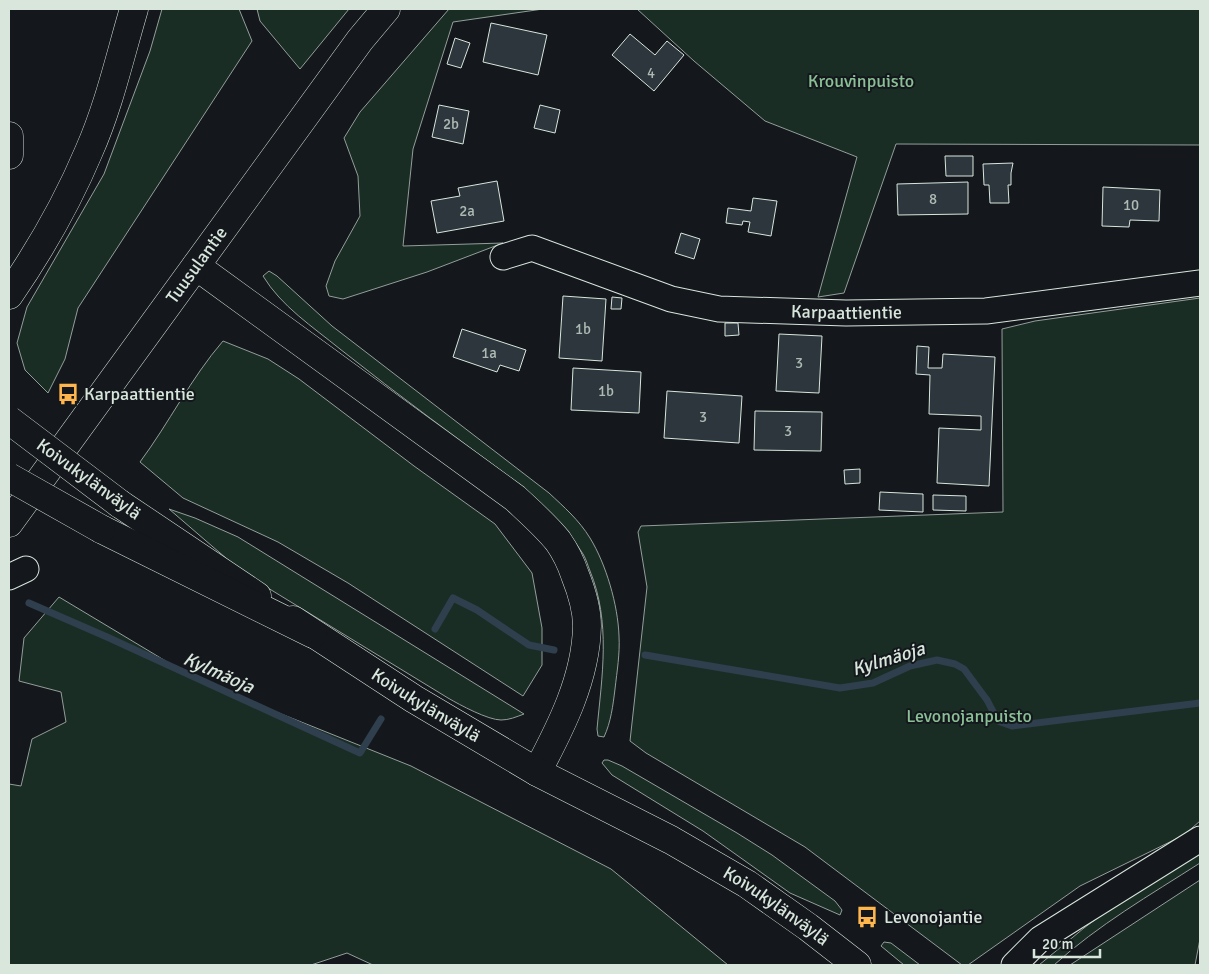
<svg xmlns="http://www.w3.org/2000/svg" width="1209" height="974" font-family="Signika,sans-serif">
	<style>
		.green { fill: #1a2d24; stroke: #939e99 }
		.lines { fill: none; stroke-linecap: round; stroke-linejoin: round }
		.stream { stroke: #2f3f4d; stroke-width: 7 }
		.building { fill: #2c363c; stroke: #d8e6dc }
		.minor-casing { stroke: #d8e6dc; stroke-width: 27 }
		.major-casing { stroke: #d8e6dc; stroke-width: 29 }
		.highway-casing { stroke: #d8e6dc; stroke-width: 29 }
		.minor { stroke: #14181c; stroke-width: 25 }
		.major { stroke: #14181c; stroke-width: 28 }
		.highway { stroke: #14181c; stroke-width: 28 }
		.major-bridge-casing { stroke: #d8e6dc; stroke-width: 29; stroke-linecap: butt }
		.highway-bridge-casing { stroke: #d8e6dc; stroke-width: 29; stroke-linecap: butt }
		.major-bridge { stroke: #14181c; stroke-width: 28 }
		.highway-bridge { stroke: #14181c; stroke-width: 28 }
		.labels { text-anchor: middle; stroke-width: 4; stroke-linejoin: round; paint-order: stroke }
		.number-label { font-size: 15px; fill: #adbab4 }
		.park-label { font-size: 18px; fill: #8ac095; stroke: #14181c }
		.street-label { font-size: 18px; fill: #d8e6dc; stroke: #14181c }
		.poi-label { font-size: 18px; fill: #d8e6dc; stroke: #14181c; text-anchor: start }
		.water-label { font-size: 19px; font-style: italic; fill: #d8e6dc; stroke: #14181c }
	</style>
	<rect width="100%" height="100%" fill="#14181c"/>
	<!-- green -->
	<path class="green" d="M162 9H239L252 41 78 308 65 359 48 393 25 370 17 343 27 307 104 174 150 51Z
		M257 9H349L300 69 260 21Z
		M449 9H543L453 22 413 149 403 246 503 243 427 272 343 299 329 296 326 286 335 261 360 216 358 176 344 138 360 112Z
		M637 9H1200V145L896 144 844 293 818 297 857 157 765 121 694 61Z
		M269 271 277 276 332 326 549 493C564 507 579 520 590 538 606 564 618 605 619 636 620 654 617 671 615 689 613 705 611 722 604 737L598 736 597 729C602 676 611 622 590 571 588 566 586 559 583 554 567 528 544 506 522 486 461 441 399 396 340 349 313 327 281 306 263 276Z
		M1200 298V821L1184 835 1080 886 968 965H962L805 847 646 753 630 741 647 587 638 532 641 526 1003 512 1002 329 1035 321Z
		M223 341 268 359 299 379 414 466 495 524 532 573 542 628V665L523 696 348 583 278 542 183 498 140 462C169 423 191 378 223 341Z
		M169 509 195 518 238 537 524 714C516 717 509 720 501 720 488 720 460 705 448 698L268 588 234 565Z
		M59 597 199 681 411 766 611 869 728 965H373L347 953 311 965H9V784L21 786 32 739 66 722 61 692 19 681 24 638Z
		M604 760H608L622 766 737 833 772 855 835 901 842 910 840 915 790 893 703 831 612 775 602 763Z
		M1200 852V863C1150 895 1098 925 1054 965H1039L1084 928 1112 907Z
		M1200 880V939L1195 965H1070Z
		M884 942 891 943 920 965H904L881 946Z"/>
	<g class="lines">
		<!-- stream -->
		<path class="stream" d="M29 603 107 637 360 753 381 719
			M435 629 453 598 477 610 529 645 554 650
			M645 655 840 688 873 683 910 666 937 660 955 664 964 669 987 700 998 721 1012 726 1200 703"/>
	</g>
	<!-- building -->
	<path class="building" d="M491 23 547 35 538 75 483 62Z
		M630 34 655 55 667 41 684 55 654 91 612 55Z
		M455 38 470 43 461 68 447 64Z
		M439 105 469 111 463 144 432 137Z
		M540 105 560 110 555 133 534 128Z
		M945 156H973V176H946Z
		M1013 163 1011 173V185H1008L1009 203H990L989 185H984L983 164Z
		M497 181 504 221 437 233 431 201 460 196 458 188Z
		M968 182V214L898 215 897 184Z
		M1103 187 1160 190 1159 221 1130 220 1129 227 1102 226Z
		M753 198 777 201 771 236 748 232 750 222 743 221 742 225 726 223 728 208 751 211Z
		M681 233 700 239 694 259 675 253Z
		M563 296 606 299 602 361 559 358Z
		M612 297 622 298 621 309H611Z
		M725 323H738L739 335 725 336Z
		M462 329 526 350 519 371 500 365 497 372 453 357Z
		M779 334 822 336 819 393 776 391Z
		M917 346 929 347 928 368H942L943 354 995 357 989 486 937 483 939 428 981 430V416L929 414 930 375 916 374Z
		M573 368 641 372 639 413 571 410Z
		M667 391 742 396 739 443 664 438Z
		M755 411 822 412 821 451 754 450Z
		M860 469V483L845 484 844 470Z
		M880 492 923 494V512L879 510Z
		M933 495 966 496V511L933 510Z"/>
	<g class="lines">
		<!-- minor casing -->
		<g class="minor-casing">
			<g id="minor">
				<path id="s1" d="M503 257 532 248 671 299 719 309 846 313 986 311 1200 283"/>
				<path d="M9 577 26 569"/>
				<path d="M1014 965 1040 939 1200 839"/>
			</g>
		</g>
		<!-- major casing -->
		<g class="major-casing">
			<g id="major">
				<path d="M196 266 515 498C530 512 545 525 558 541 565 551 571 563 575 575 581 590 587 609 587 626 586 678 561 727 537 772"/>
				<path d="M120 504 257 596"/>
				<path id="s2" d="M9 523 360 40 386 9"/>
				<path id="s3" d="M293 620 414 699 537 772 671 840 747 884 808 927 857 965"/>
			</g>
		</g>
		<!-- highway casing -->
		<g class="highway-casing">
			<path id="highway" d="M9 136V155
				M9 295C40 250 68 201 89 151 109 106 120 56 134 9
				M101 529 313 634"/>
		</g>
		<!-- minor -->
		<use href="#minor" class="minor"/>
		<!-- major -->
		<use href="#major" class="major"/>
		<!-- highway -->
		<use href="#highway" class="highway"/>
		<!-- major-bridge casing -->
		<g class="major-bridge-casing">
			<path id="major-bridge" d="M9 420 120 504"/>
		</g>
		<!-- highway-bridge casing -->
		<g class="highway-bridge-casing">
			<path id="highway-bridge" d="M9 477 101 529"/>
		</g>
		<!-- major-bridge -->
		<use href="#major-bridge" class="major-bridge"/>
		<!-- highway-bridge -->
		<use href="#highway-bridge" class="highway-bridge"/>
	</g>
	<!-- icons -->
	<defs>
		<g id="bus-bare" transform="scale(1.725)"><path d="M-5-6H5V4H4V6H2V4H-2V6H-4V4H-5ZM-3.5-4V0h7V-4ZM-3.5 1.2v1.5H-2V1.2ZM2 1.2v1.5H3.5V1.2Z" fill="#ffb74d" stroke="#14181c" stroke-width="2.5" paint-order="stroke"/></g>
	</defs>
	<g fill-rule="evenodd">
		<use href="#bus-bare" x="68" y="394"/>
		<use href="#bus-bare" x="867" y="917"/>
	</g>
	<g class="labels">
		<!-- number labels -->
		<g class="number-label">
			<text x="651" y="78">4</text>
			<text x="451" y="129">2b</text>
			<text x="933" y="204">8</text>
			<text x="1131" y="210">10</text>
			<text x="467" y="216">2a</text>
			<text x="583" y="334">1b</text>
			<text x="489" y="358">1a</text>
			<text x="799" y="368">3</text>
			<text x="606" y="396">1b</text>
			<text x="703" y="422">3</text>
			<text x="788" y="436">3</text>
		</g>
		<!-- park labels -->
		<g class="park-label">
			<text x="861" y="87">Krouvinpuisto</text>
			<text x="969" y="722">Levonojanpuisto</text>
		</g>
		<!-- street labels -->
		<g class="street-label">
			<text dy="6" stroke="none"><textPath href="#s2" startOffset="319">Tuusulantie</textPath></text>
			<text dy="6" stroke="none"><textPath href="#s1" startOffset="355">Karpaattientie</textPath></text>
			<text transform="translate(89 479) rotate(36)" y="6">Koivukylänväylä</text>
			<text dy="6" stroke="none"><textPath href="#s3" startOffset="158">Koivukylänväylä</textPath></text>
			<text dy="6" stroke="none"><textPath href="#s3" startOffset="562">Koivukylänväylä</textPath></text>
		</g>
		<!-- poi labels -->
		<g class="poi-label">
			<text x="84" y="400">Karpaattientie</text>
			<text x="884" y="923">Levonojantie</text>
		</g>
		<!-- water labels -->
		<g class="water-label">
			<text transform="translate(888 658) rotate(-17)" y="7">Kylmäoja</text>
			<text transform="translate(219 672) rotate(24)" y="7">Kylmäoja</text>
		</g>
	</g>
	<!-- border -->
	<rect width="1209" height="974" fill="none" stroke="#d8e6dc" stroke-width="20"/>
	<!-- scale -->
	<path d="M1034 949v8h66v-8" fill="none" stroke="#d8e6dc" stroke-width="2.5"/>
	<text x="1042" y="949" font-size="15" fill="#d8e6dc" stroke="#14181c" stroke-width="4" paint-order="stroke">20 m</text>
</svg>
